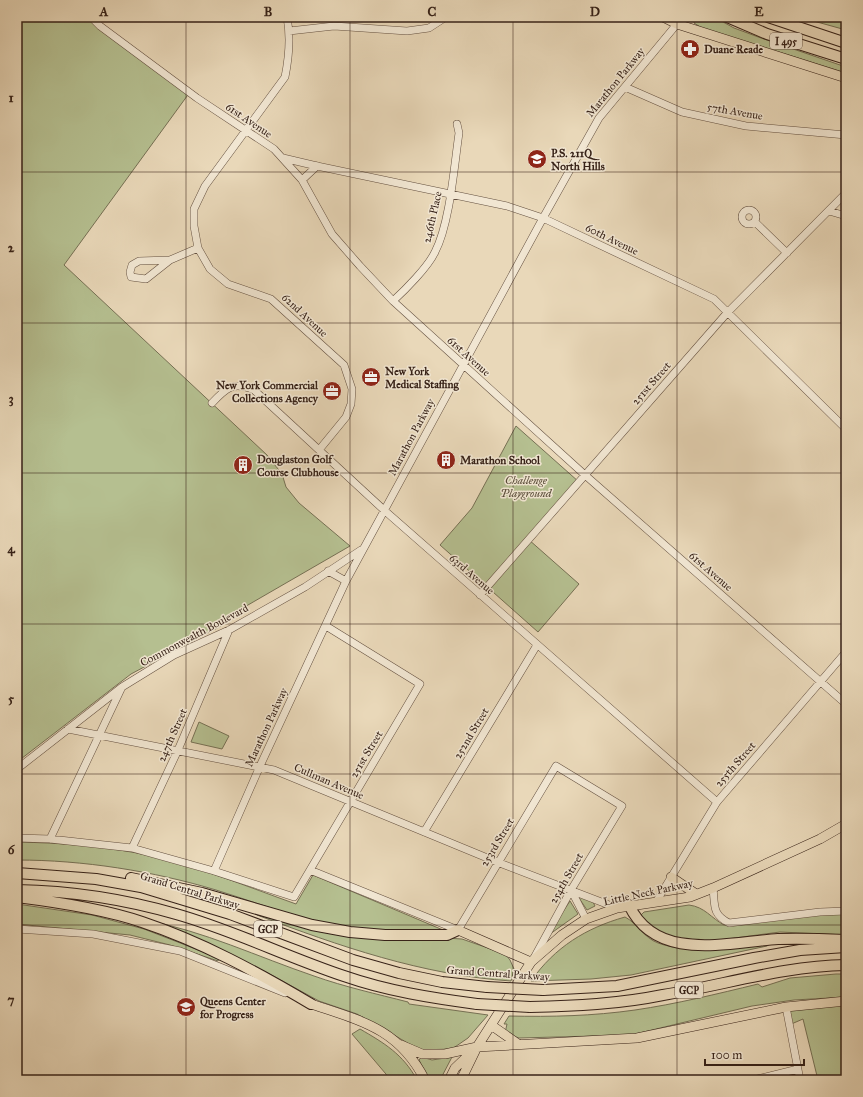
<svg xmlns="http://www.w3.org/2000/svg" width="863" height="1097" font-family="'IM FELL Great Primer',serif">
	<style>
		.green { fill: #b5bf90; stroke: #767054 }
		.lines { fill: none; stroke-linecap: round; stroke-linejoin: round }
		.minor-casing { stroke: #645040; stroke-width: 8 }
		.major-casing { stroke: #372218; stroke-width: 10 }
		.highway-casing { stroke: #372218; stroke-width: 12 }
		.minor { stroke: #f1e6d2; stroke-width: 7 }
		.major { stroke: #e9d8b9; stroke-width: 9 }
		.highway { stroke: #e9d8b9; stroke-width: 10 }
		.highway-bridge-casing { stroke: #372218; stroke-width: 12; stroke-linecap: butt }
		.highway-bridge { stroke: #e9d8b9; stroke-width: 10 }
		.grid { fill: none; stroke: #372218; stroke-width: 1; stroke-opacity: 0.55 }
		.labels { text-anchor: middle; stroke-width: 3; stroke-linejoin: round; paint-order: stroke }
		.shield { fill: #f1e6d2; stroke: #6f5d50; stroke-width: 1 }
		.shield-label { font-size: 10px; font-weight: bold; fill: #372218 }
		.poi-label { font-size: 11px; font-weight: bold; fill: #372218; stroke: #f1e6d2; text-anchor: start }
		.street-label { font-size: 11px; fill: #372218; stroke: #f1e6d2 }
		.park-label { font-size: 11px; font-style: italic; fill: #564936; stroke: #f1e6d2 }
		.neatline { fill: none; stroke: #372218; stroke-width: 1.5 }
		.grid-label { font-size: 13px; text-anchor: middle; font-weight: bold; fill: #372218 }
	</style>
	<rect width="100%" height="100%" fill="#e9d8b9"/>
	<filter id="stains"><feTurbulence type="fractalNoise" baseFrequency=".005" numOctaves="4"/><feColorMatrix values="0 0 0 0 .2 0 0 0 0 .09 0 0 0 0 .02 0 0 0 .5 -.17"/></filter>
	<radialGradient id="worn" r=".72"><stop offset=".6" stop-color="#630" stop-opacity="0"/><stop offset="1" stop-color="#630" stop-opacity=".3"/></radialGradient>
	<!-- green -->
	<path class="green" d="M17 17H89L102 32 107 31 190 92 64 265 267 455 282 474 286 487 299 503 350 546 248 605 219 627 131 674 17 762Z
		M695 17H714L734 28 761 38 846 67V73L702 28 694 23Z
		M799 17H831L846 22V30Z
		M516 426 579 482 528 539 579 584 538 632 440 545 472 508Z
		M199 722 229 736 222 749 191 742Z
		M17 842C62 843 107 846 151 856 200 867 248 887 296 904L313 875 443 930 441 931C411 931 380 932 350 928 304 921 261 904 216 890 153 871 83 860 17 860Z
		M577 895 592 900 595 906 587 910Z
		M570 901 578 914 550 934V931Z
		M17 904 92 915 144 929 219 958 218 961 170 945 130 935 17 924Z
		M689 905C705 907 711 918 724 925L795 916 846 914V935L780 932 712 941 672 940 643 924 641 915 644 912Z
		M257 912 332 931 462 939 505 954 510 960 514 969 511 981C422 975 339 946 257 915Z
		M625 917C637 923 644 938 658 943 690 955 737 945 771 943L767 946 631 975 591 979 531 981C555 947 586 928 625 917Z
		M145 920C204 931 258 957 314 976 345 987 377 994 408 1002L409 1004 488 1015 468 1038 452 1049 420 1050 357 1014 319 1001 264 971Z
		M836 974H846V997L794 1000 752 1006 631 1035 519 1038 505 1033 507 1024H504L509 1016C551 1017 593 1016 635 1010 676 1004 717 994 758 984L762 987 790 978Z
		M846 1001V1080H818L803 1019 789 1025 786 1007Z
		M360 1029C384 1043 403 1054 417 1080H391L352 1034Z
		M422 1057 432 1060 452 1057 440 1080H429L419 1060Z"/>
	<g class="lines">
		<!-- minor casing -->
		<g class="minor-casing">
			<path id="minor" d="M91 17 100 26 197 98 274 149 302 180 332 234 360 266 393 301 585 475 846 704
				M287 17C291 38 289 57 285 77L205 186 194 209V226L198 248 210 269 228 284 271 299 344 365 352 389 351 404 346 417 319 450
				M289 31 334 26 407 31 429 28 446 17
				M625 87 682 112 746 126 846 135
				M283 158 317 166 507 206 543 218 714 299 846 429
				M302 180 317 166
				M742 217a7 7 0 1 1 14 0a7 7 0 1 1-14 0Z
				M829 211 846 216
				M755 222 787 253
				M170 260 146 279 131 277 130 272 132 265 139 261 170 260 198 248
				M393 301C405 290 428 267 435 252 450 223 454 167 459 133L457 124
				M212 403C226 388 233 381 254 390L384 510 717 802
				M328 571 346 581
				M480 595 727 313 846 193
				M68 729 274 770 497 862 617 908
				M17 769 122 687 174 655 229 630 305 587 361 550
				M424 832 537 645
				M17 838 50 839 132 848 214 871 294 897 420 684 326 626
				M50 839 121 689
				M132 848 178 750 229 630
				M310 870 458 930 556 766 622 806 571 890 534 958
				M214 871 260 766 346 581 543 218 599 118 677 24 680 17
				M713 888C715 906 712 914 729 923L820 912 846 911
				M571 890 586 919
				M656 902 717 802 846 652
				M17 929 93 934 180 951 285 993
				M786 1007 800 1080
				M753 1080 798 1069"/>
		</g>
		<!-- major casing -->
		<g class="major-casing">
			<path id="major" d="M663 17 677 24 846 78
				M671 877 696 894
				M458 930 531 962
				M311 1004C362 1021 399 1029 425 1080
				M491 1025 518 1044
				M401 1045 422 1054H445L477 1047 637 1038 786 1007 846 1001
				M449 1080 455 1068 475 1049
				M461 1080 477 1047 531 962 562 935 586 919 617 908 690 897 713 888 820 839 846 824"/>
		</g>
		<!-- highway casing -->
		<g class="highway-casing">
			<path id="highway" d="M727 17 767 34 846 59
				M768 17 846 43
				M17 873 96 879 141 887 230 914 353 960 399 973 442 982 487 987
				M131 878 202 893 312 925 350 932 385 935H447L458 930
				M17 890C71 891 124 899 176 914 233 930 287 957 344 976 387 991 432 998 477 1004
				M17 897C57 902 104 909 142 922 202 942 257 972 311 1004
				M629 905C656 963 728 942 778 939 801 938 824 939 846 940
				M543 990 617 986 754 958 800 950 846 947
				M530 1007C575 1006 619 1004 663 995 724 985 784 966 846 965"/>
		</g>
		<!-- minor -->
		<use href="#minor" class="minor"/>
		<!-- major -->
		<use href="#major" class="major"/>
		<!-- highway -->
		<use href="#highway" class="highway"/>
		<!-- highway-bridge casing -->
		<g class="highway-bridge-casing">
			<path id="highway-bridge" d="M487 987 543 990
				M477 1004 530 1007"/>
		</g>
		<!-- highway-bridge -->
		<use href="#highway-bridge" class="highway-bridge"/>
	</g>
	<!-- grid -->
	<path class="grid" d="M186 17V1080M350 17V1080M513 17V1080M677 17V1080M17 172H846M17 323H846M17 473H846M17 624H846M17 774H846M17 925H846"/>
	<!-- icons -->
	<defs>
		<g id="pharmacy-disc" transform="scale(1)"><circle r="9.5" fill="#8f2418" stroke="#f1e6d2"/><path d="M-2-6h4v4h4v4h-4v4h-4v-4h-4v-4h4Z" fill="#fff"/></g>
		<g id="school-disc" transform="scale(1)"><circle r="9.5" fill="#8f2418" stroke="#f1e6d2"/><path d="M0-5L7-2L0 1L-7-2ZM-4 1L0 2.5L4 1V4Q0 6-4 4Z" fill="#fff"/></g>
		<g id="office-disc" transform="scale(1)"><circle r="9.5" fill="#8f2418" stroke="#f1e6d2"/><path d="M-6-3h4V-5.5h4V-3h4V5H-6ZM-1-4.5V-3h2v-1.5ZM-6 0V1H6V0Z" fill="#fff"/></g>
		<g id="building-disc" transform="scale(1)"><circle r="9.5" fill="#8f2418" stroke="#f1e6d2"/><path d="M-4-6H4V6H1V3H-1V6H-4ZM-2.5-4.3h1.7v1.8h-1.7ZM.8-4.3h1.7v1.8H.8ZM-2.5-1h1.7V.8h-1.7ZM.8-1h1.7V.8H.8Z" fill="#fff"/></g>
	</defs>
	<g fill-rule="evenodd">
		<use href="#pharmacy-disc" x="690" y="49"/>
		<use href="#school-disc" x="537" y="159"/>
		<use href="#office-disc" x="371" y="377"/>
		<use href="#office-disc" x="332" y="391"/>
		<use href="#building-disc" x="446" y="460"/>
		<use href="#building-disc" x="243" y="465"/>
		<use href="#school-disc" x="186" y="1007"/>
	</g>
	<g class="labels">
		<!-- shield labels -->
		<g class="shield">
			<rect x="770" y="33" width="32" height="16" rx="3"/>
			<rect x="254" y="921" width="28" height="16" rx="3"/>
			<rect x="675" y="982" width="28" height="16" rx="3"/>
		</g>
		<g class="shield-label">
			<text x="786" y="45">I 495</text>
			<text x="268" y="933">GCP</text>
			<text x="689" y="994">GCP</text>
		</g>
		<!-- poi labels -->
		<g class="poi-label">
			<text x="704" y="53">Duane Reade</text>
			<text x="551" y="157">P.S. 211Q<tspan x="551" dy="13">North Hills</tspan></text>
			<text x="385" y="375">New York<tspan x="385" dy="13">Medical Staffing</tspan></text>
			<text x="318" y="389" text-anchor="end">New York Commercial<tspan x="318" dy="13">Collections Agency</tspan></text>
			<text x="257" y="463">Douglaston Golf<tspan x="257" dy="13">Course Clubhouse</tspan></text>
			<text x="460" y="464">Marathon School</text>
			<text x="200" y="1005">Queens Center<tspan x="200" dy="13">for Progress</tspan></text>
		</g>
		<!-- street labels -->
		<g class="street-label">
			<text transform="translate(615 82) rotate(-51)" y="4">Marathon Parkway</text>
			<text transform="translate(735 111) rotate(10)" y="4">57th Avenue</text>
			<text transform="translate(249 120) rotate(34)" y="4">61st Avenue</text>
			<text transform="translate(432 217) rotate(-77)" y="4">246th Place</text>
			<text transform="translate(612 239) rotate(26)" y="4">60th Avenue</text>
			<text transform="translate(305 315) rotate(43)" y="4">62nd Avenue</text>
			<text transform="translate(469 356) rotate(42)" y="4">61st Avenue</text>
			<text transform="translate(651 383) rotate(-49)" y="4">251st Street</text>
			<text transform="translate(411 437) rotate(-62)" y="4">Marathon Parkway</text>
			<text transform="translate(711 571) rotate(41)" y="4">61st Avenue</text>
			<text transform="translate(472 574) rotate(41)" y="4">63rd Avenue</text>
			<text transform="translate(194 635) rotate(-28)" y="4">Commonwealth Boulevard</text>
			<text transform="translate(266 727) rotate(-65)" y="4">Marathon Parkway</text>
			<text transform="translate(471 733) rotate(-59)" y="4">252nd Street</text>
			<text transform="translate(172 735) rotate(-66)" y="4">247th Street</text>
			<text transform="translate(366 754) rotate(-59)" y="4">251st Street</text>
			<text transform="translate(735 764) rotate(-49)" y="4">255th Street</text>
			<text transform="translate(329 781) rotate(23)" y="4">Cullman Avenue</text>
			<text transform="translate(497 842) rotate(-59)" y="4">253rd Street</text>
			<text transform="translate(566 878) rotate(-60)" y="4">254th Street</text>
			<text transform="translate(190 890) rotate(17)" y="4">Grand Central Parkway</text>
			<text transform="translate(648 892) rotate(-12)" y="4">Little Neck Parkway</text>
			<text transform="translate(498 973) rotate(4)" y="4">Grand Central Parkway</text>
		</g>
		<!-- park labels -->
		<g class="park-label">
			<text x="526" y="484">Challenge<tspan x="526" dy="13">Playground</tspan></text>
		</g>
	</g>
	<!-- margin -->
	<rect width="863" height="1097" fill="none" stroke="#e9d8b9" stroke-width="44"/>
	<!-- scale -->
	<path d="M705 1059v6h99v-6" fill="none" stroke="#372218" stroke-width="2"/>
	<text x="711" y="1059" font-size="12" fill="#372218" stroke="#f1e6d2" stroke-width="3" paint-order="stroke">100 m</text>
	<rect x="22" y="22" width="819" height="1053" class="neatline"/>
	<g class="grid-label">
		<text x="104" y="16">A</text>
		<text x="268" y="16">B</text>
		<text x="432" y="16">C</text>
		<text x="595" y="16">D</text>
		<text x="759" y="16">E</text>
		<text x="11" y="102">1</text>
		<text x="11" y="252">2</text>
		<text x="11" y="403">3</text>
		<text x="11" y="553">4</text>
		<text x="11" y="703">5</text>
		<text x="11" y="854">6</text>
		<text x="11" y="1004">7</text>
	</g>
	<rect width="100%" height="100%" filter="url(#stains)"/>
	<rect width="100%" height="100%" fill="url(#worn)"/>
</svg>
